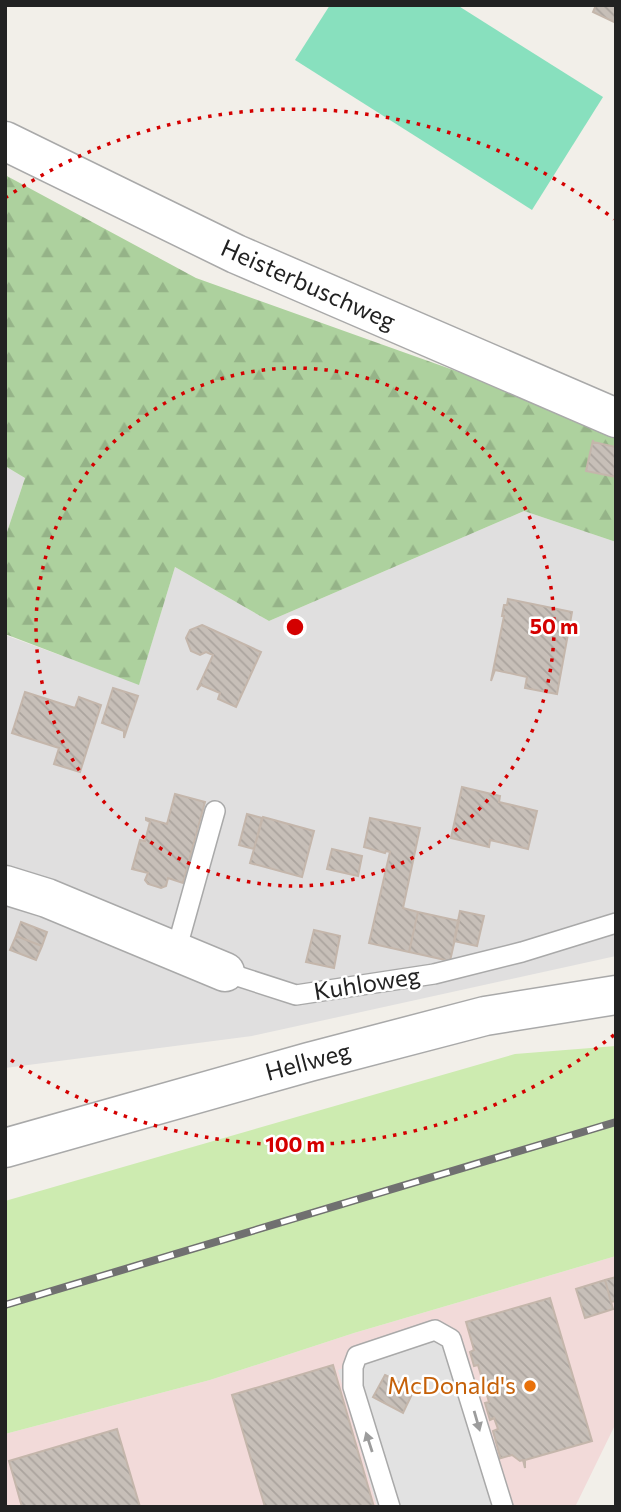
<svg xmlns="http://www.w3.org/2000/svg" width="621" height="1512" font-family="Commissioner,sans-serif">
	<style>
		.residential { fill: #e0dfdf }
		.commercial { fill: #f2dad9 }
		.grass { fill: #cdebb0 }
		.forest { fill: url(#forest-firs) }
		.pitch { fill: #88e0be }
		.parking { fill: #e2e2e2 }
		.building { fill: url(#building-back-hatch); stroke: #c4b6ab; stroke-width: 2 }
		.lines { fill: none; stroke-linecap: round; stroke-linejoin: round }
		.service-casing { stroke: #a9a9a9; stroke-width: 22 }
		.minor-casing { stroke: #a9a9a9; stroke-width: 41 }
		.tertiary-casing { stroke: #a9a9a9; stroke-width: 41 }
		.service { stroke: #fff; stroke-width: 19 }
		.minor { stroke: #fff; stroke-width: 38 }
		.tertiary { stroke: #fff; stroke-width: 38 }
		.rail-casing { stroke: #707070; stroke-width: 8 }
		.rail { stroke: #fff; stroke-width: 5; stroke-dasharray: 16; stroke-linecap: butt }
		.oneway { fill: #9c9c9c }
		.ring { fill: none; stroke: #d40000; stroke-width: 3.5; stroke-dasharray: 3.5 7 }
		.food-dot { fill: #e8710a; stroke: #fff; stroke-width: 2.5 }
		.labels { text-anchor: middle; stroke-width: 5; stroke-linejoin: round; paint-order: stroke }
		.street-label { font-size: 24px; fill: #222; stroke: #fff }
		.food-label { font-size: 24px; fill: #c56008; stroke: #fff; text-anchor: end }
		.centre { fill: #d40000; stroke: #fff; stroke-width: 3.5 }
		.ring-label { font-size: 21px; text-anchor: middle; font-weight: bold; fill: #d40000; stroke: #fff; stroke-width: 5; stroke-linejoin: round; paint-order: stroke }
	</style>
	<defs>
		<pattern id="forest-firs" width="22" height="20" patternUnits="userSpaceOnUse" patternTransform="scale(1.75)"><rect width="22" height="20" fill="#add19e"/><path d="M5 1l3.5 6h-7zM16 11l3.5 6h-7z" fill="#95b388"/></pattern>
		<pattern id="building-back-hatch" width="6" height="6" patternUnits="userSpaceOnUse" patternTransform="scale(1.75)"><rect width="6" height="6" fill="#c7bfb8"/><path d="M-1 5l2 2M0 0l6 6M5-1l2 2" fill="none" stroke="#aba49e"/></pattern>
	</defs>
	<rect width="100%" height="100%" fill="#f2efe9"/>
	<!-- residential -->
	<path class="residential" d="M5 466 25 478 5 538Z
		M524 511 616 542V956L252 1036 5 1068V635L139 684 175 567 269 621Z"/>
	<!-- commercial -->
	<path class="commercial" d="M616 1256V1423L575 1507H5V1434L210 1380 354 1333Z"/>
	<!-- grass -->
	<path class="grass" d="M616 1046V1256L354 1333 210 1380 5 1434V1201L515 1054Z"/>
	<!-- forest -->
	<path class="forest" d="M5 175 196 278 616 428V542L524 511 269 621 175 567 139 685 5 634V538L25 478 5 466Z"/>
	<!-- pitch -->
	<path class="pitch" d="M330 5H457L603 97 532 210 295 60Z"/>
	<!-- parking -->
	<path class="parking" d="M428 1339 448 1346 496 1507H377L338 1370Z"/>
	<!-- building -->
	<path class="building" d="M596 5H616V23L593 12Z
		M593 440V442L616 447V477L586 471Z
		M508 599 572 612 557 694 525 688 527 677 495 670 491 681 504 616H502L504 605H507Z
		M202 625 261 652 236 707 218 699 220 693 201 685 197 690 213 655 206 652 200 655 191 651 186 638 190 630Z
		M113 688 138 696 124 738V731L102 723Z
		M25 692 75 708 79 697 101 705 80 772 54 764 59 748 12 733Z
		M462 787 500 796 499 802 537 811 528 849 490 840 489 847 451 838Z
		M175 794 205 802 183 883 168 878 166 886 161 888 148 884 145 880 148 873 132 869 140 840 145 841 150 822 146 820V818L167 824Z
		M247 814 262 818 254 849 239 845Z
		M263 817 314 831 302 877 250 863Z
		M370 818 420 828 403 908 418 912 409 952 369 943 390 852 386 851 385 853 364 847Z
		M332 849 362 856 358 876 327 869Z
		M460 911 484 916 477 946 454 941Z
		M418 912 459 921 450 961 409 952Z
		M21 922 47 932 42 946 16 936Z
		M314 930 340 936 334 968 306 962Z
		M16 936 42 946 36 960 10 950Z
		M616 1277V1301L611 1302 605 1280Z
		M605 1280 613 1309 585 1318 576 1289Z
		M550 1298 592 1441 525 1460V1468L523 1460 520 1461 512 1455 498 1459 500 1457 493 1431 498 1429 494 1418 490 1420 485 1403 489 1402 478 1365 474 1366 470 1352 474 1350 466 1322Z
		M333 1365 374 1507H265L232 1395Z
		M385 1375 414 1390 403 1413 373 1397Z
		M117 1429 140 1507H22L9 1461Z"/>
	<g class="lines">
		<!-- service casing -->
		<g class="service-casing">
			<path id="service" d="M176 951 215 811
				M225 972 296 995 434 974 522 952 616 923
				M390 1507 353 1387V1367L357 1356 435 1330 451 1339 503 1507"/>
		</g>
		<!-- minor casing -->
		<g class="minor-casing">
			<path id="minor" d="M5 141 236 254 616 418
				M5 885 47 898 225 972"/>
		</g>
		<!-- tertiary casing -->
		<g class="tertiary-casing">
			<path id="tertiary" d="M5 1148 309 1062 485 1016 616 995"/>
		</g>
		<!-- service -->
		<use href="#service" class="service"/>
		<!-- minor -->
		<use href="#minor" class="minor"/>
		<!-- tertiary -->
		<use href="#tertiary" class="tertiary"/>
		<!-- rail casing -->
		<g class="rail-casing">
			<path id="rail" d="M5 1305 616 1122"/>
		</g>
		<!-- rail -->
		<use href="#rail" class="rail"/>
	</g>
	<!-- one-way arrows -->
	<defs><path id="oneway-solid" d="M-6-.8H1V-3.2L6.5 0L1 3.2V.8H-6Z" transform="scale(1.75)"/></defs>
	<g class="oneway">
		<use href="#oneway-solid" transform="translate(477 1421) rotate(74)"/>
		<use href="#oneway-solid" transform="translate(369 1442) rotate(-108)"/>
	</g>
	<!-- distance rings -->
	<g class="ring">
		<circle cx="295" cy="627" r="259"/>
		<path d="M614 1035A518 518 0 0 1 5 1056M5 198A518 518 0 0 1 614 219"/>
	</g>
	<!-- markers -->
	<circle class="food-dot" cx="530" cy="1386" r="7"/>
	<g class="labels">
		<!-- street labels -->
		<g class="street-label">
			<text transform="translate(308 285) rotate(24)" y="8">Heisterbuschweg</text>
			<text transform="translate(367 984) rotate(-9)" y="8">Kuhloweg</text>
			<text transform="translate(308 1062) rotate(-15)" y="8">Hellweg</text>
		</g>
		<!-- food labels -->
		<g class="food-label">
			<text x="516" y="1394">McDonald's</text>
		</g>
	</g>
	<circle cx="295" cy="627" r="10" class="centre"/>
	<g class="ring-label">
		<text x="554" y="634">50 m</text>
		<text x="295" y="1152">100 m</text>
	</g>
	<!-- border -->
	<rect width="621" height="1512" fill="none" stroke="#222222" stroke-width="14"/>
</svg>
